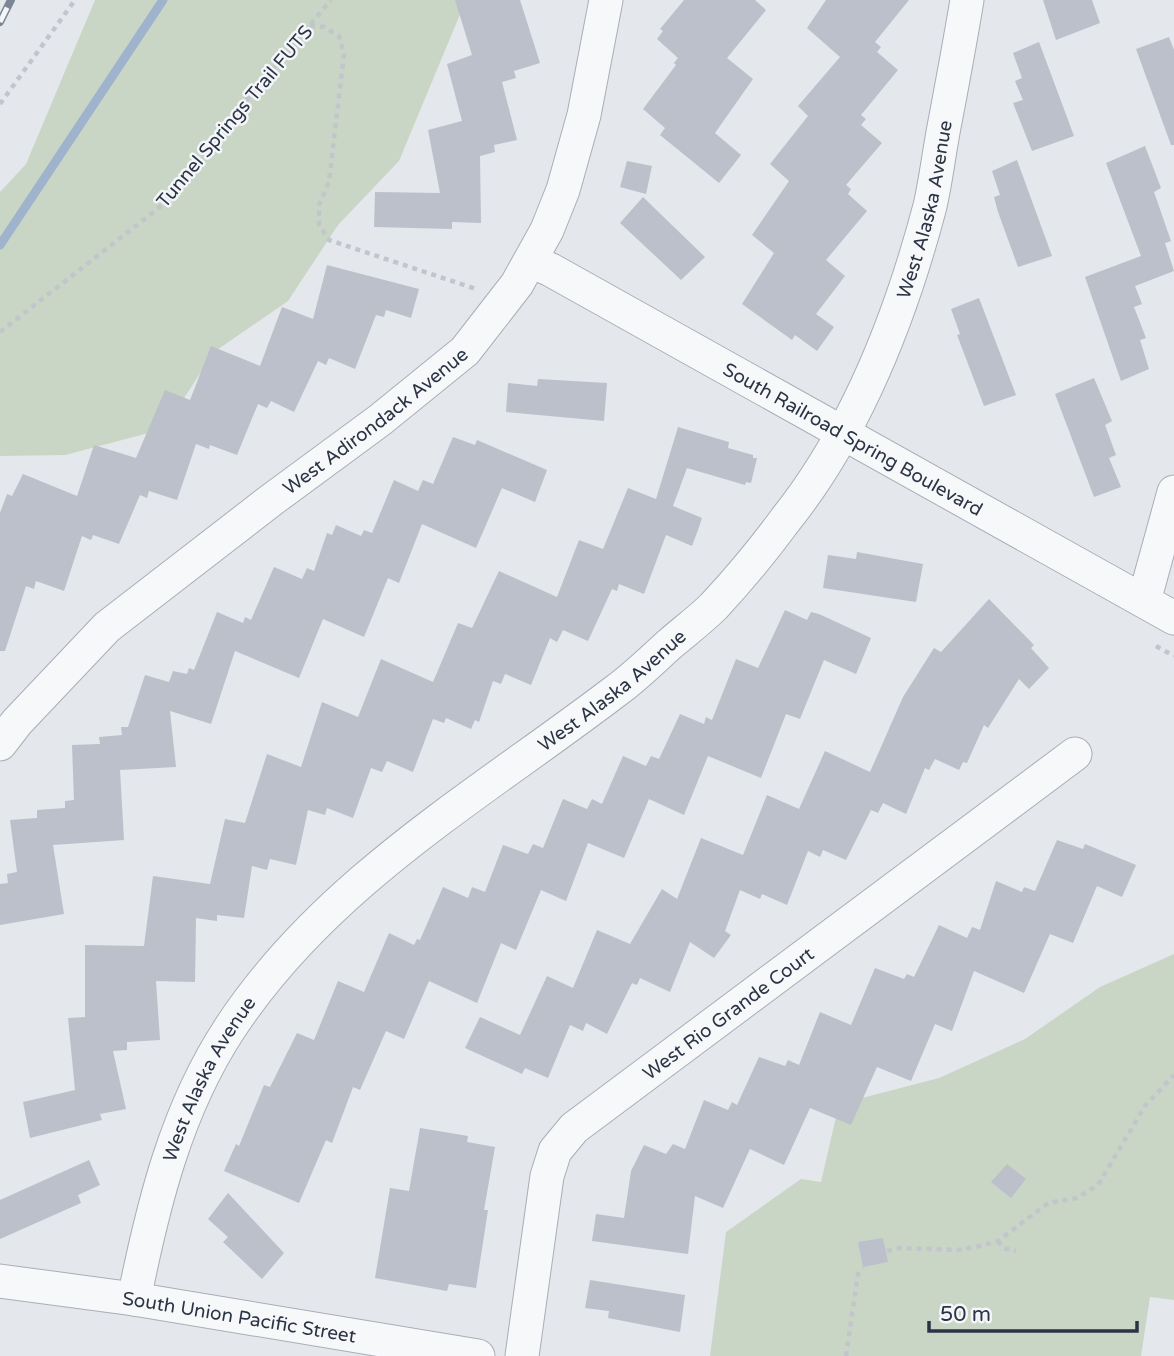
<svg xmlns="http://www.w3.org/2000/svg" width="1174" height="1356" font-family="'Varela Round',sans-serif">
	<style>
		.green { fill: #c9d6c5 }
		.lines { fill: none; stroke-linecap: round; stroke-linejoin: round }
		.stream { stroke: #9fb4cc; stroke-width: 9 }
		.building { fill: #bbc0ca }
		.minor-casing { stroke: #a9aeb7; stroke-width: 35 }
		.path { stroke: #c2c5cb; stroke-width: 4.5; stroke-dasharray: 5 5; stroke-linecap: butt }
		.minor { stroke: #f7f8fa; stroke-width: 33 }
		.rail-casing { stroke: #7d8696; stroke-width: 8 }
		.rail { stroke: #f4f6f9; stroke-width: 5; stroke-dasharray: 16; stroke-linecap: butt }
		.labels { text-anchor: middle; stroke-width: 5; stroke-linejoin: round; paint-order: stroke }
		.street-label { font-size: 19px; fill: #2b3445; stroke: #f4f6f9 }
	</style>
	<rect width="100%" height="100%" fill="#e4e7ec"/>
	<!-- green -->
	<path class="green" d="M95 0H466L399 161 338 225 288 301 214 352 164 429 65 455 0 456V192L26 164Z
		M1174 954V1300L1150 1297 1141 1356H710L726 1232 801 1179 821 1182 839 1104 939 1078 1025 1039 1100 987Z"/>
	<g class="lines">
		<!-- stream -->
		<path class="stream" d="M0 245 163 0"/>
	</g>
	<!-- building -->
	<path class="building" d="M455 0H520L540 63 514 71 516 78 502 82 517 140 494 145 495 152 480 156 481 223 452 222V229L374 227 375 192 440 193 428 130 462 121 447 64 472 55Z
		M684 0H755L766 10 727 58 753 79 715 133 741 155 719 183 660 135 665 128 643 109 676 65 674 63 678 58 657 39 663 31 660 29Z
		M826 0H909L875 42 881 47 877 52 898 70 861 115 866 119 861 125 882 143 846 185 851 189 848 194 867 211 826 260 845 276 816 314 834 327 817 351 795 335 792 340 742 304 774 253 752 235 789 181 770 164 808 116 798 106 840 57 807 28Z
		M1043 0H1092L1100 23 1056 40Z
		M1169 37 1174 50V145H1171L1136 49Z
		M1039 42 1074 136 1032 151 1013 103 1023 100 1015 81 1022 78 1013 53Z
		M1145 146 1161 188 1154 192 1171 241 1165 243 1174 271 1135 286 1142 304 1134 307 1146 338 1140 340 1149 369 1121 381 1085 277 1141 256 1106 163Z
		M1017 160 1052 256 1018 267 998 212 994 197 1000 195 992 171Z
		M627 161 652 166 646 194 620 187Z
		M643 197 705 257 681 280 620 223Z
		M327 265 419 289 411 318 386 310 384 317 376 315 355 369 329 358 326 365 318 361 294 412 271 401 267 408 258 404 237 455 210 445 209 449 196 444 177 500 149 491 147 498 140 495 119 544 93 535 91 540 82 536 64 591 36 581 34 589 26 586 5 651H0V513L7 494 12 496 23 474 77 496 94 445 136 458 165 390 190 400 211 346 260 366 282 307 313 319Z
		M979 298 1016 395 984 406 957 335 960 334 951 309Z
		M1094 378 1112 421 1105 425 1116 455 1109 458 1121 487 1094 497 1055 394Z
		M538 379 607 383 604 421 506 412 508 383 537 386Z
		M678 427 729 442 728 448 753 455V458H757L751 483 746 482 745 485 687 468 673 506 702 518 698 530 692 546 666 535 644 594 619 584 617 591 612 589 588 641 563 630 557 642 550 638 531 685 505 674 501 684 493 681 479 722 475 720 471 729 446 718 444 723 433 719 413 772 387 761 382 772 371 768 353 818 327 808 325 815 308 810 296 865 270 859 267 870 252 866 244 918 217 915V921L196 918 195 982 156 981 160 1040 127 1042V1050L113 1051 126 1109 100 1114 102 1120 30 1138 23 1102 75 1090 68 1018 85 1017V945L144 946 153 876 210 884 225 819 245 823 267 754 301 767 322 702 358 717 381 659 433 682 458 623 472 628 499 571 557 597 579 540 603 549 628 488 656 499Z
		M453 437 475 445 477 440 547 470 535 502 502 488 476 548 422 524 399 583 388 578 364 637 323 619 299 678 235 651 211 724 170 711 176 767 120 770 124 840 53 845 64 914 0 925V884L8 883 7 874 17 872 10 820 37 818V810L65 808V801L74 800 72 745 100 744 99 737 122 735 121 727H128L145 675 169 682 173 671 187 674 189 668 194 670 217 612 243 623 245 617 251 620 274 567 302 579 307 568 314 571 327 533 332 535 336 525 361 536 364 530 372 533 394 480 418 491 423 480 433 484Z
		M857 552 923 564 916 602 823 588 828 555 856 559Z
		M989 599 1034 645 1031 648 1049 668 1029 689 1019 679 988 728 984 725 967 763 963 762 959 770 935 759 929 770 925 768 906 814 883 803 878 813 871 810 846 860 823 850 820 857 808 851 787 905 762 894 760 899 740 890 725 931 731 935 714 958 690 942 670 992 640 978 637 985 632 983 607 1034 586 1023 583 1031 570 1025 548 1078 525 1068 522 1074 465 1048 480 1017 520 1035 547 976 573 988 597 930 630 944 662 889 677 899 701 838 743 855 767 795 799 809 825 751 870 772 903 697 934 648 941 652Z
		M785 610 807 620 811 612 819 614 871 638 856 674 824 660 800 719 786 714 761 778 708 756 684 815 649 799 624 858 588 843 566 901 541 890 516 950 501 943 477 1003 429 981 404 1039 386 1031 360 1090 353 1087 332 1143 326 1140 299 1203 224 1171 236 1144 239 1146 264 1085 270 1087 297 1033 314 1040 338 981 364 992 389 933 414 945 417 939 420 940 443 887 468 898 472 887 485 892 503 845 528 854 533 844 543 848 563 799 587 809 592 799 602 804 623 756 646 766 651 756 659 759 680 714 704 724 706 717 712 720 736 659 758 668Z
		M1057 840 1083 849 1085 844 1136 865 1122 897 1097 886 1073 943 1050 934 1024 993 974 971 952 1031 935 1024 911 1081 877 1067 851 1125 810 1108 784 1165 750 1149 723 1208 695 1196 688 1254 592 1241 596 1214 624 1218 631 1171 644 1145 666 1154 673 1144 685 1149 704 1100 728 1110 732 1102 737 1105 759 1057 785 1066 788 1060 799 1065 820 1012 851 1025 875 968 904 979 907 974 914 977 939 925 967 938 972 927 980 930 996 881 1022 892 1024 887 1035 891Z
		M420 1128 468 1136 467 1142 495 1147 484 1210H488L476 1288 449 1284 447 1291 375 1278 390 1188 409 1191Z
		M89 1160 100 1185 78 1195 81 1203 0 1239V1200Z
		M1007 1164 1026 1179 1011 1198 991 1182Z
		M228 1193 284 1253 262 1279 223 1242 228 1237 208 1219Z
		M883 1238 888 1262 863 1267 858 1242Z
		M590 1280 685 1295 680 1332 608 1318 609 1311 585 1308Z"/>
	<g class="lines">
		<!-- minor casing -->
		<g class="minor-casing">
			<g id="minor">
				<path id="s1" d="M531 261 551 270 1174 618"/>
				<path d="M1144 601 1174 492"/>
				<path id="s2" d="M0 744 17 722 107 627 274 498 380 420 465 351 517 284 547 230 563 190 584 115 606 0"/>
				<path id="s3" d="M0 1281 134 1299 478 1356"/>
				<path id="s4" d="M134 1299C153 1205 176 1110 230 1028 326 882 481 794 617 690 636 676 653 659 671 643 685 631 701 619 714 606 739 579 764 549 786 519 857 430 901 316 930 206 936 180 939 153 944 127 952 85 960 42 967 0"/>
				<path id="s5" d="M522 1356 547 1176 555 1151 574 1128 1075 754"/>
			</g>
		</g>
		<!-- path -->
		<path class="path" d="M310 26 324 27 339 36 344 54 329 182 319 205V225L329 240 476 289
			M0 104 75 0
			M0 332 160 207 223 128 331 0
			M1156 646 1174 656
			M998 1241 1003 1248 1016 1251
			M887 1251 900 1248 958 1250 976 1247 998 1241 1048 1203 1077 1198 1098 1185 1145 1106 1174 1075
			M846 1356 858 1274 863 1268"/>
		<!-- minor -->
		<use href="#minor" class="minor"/>
		<!-- rail casing -->
		<g class="rail-casing">
			<path id="rail" d="M0 22 11 0"/>
		</g>
		<!-- rail -->
		<use href="#rail" class="rail"/>
	</g>
	<g class="labels">
		<!-- street labels -->
		<g class="street-label">
			<text transform="translate(234 116) rotate(-50)" y="7">Tunnel Springs Trail FUTS</text>
			<text dy="7" stroke="none"><textPath href="#s4" startOffset="1390">West Alaska Avenue</textPath></text>
			<text dy="7" stroke="none"><textPath href="#s2" startOffset="497">West Adirondack Avenue</textPath></text>
			<text dy="7" stroke="none"><textPath href="#s1" startOffset="368">South Railroad Spring Boulevard</textPath></text>
			<text dy="7" stroke="none"><textPath href="#s4" startOffset="802">West Alaska Avenue</textPath></text>
			<text dy="7" stroke="none"><textPath href="#s5" startOffset="430">West Rio Grande Court</textPath></text>
			<text dy="7" stroke="none"><textPath href="#s4" startOffset="234">West Alaska Avenue</textPath></text>
			<text dy="7" stroke="none"><textPath href="#s3" startOffset="242">South Union Pacific Street</textPath></text>
		</g>
	</g>
	<!-- scale -->
	<path d="M929 1321v10h208v-10" fill="none" stroke="#2b3445" stroke-width="3.5"/>
	<text x="940" y="1321" font-size="21" fill="#2b3445" stroke="#f4f6f9" stroke-width="5" paint-order="stroke">50 m</text>
</svg>
